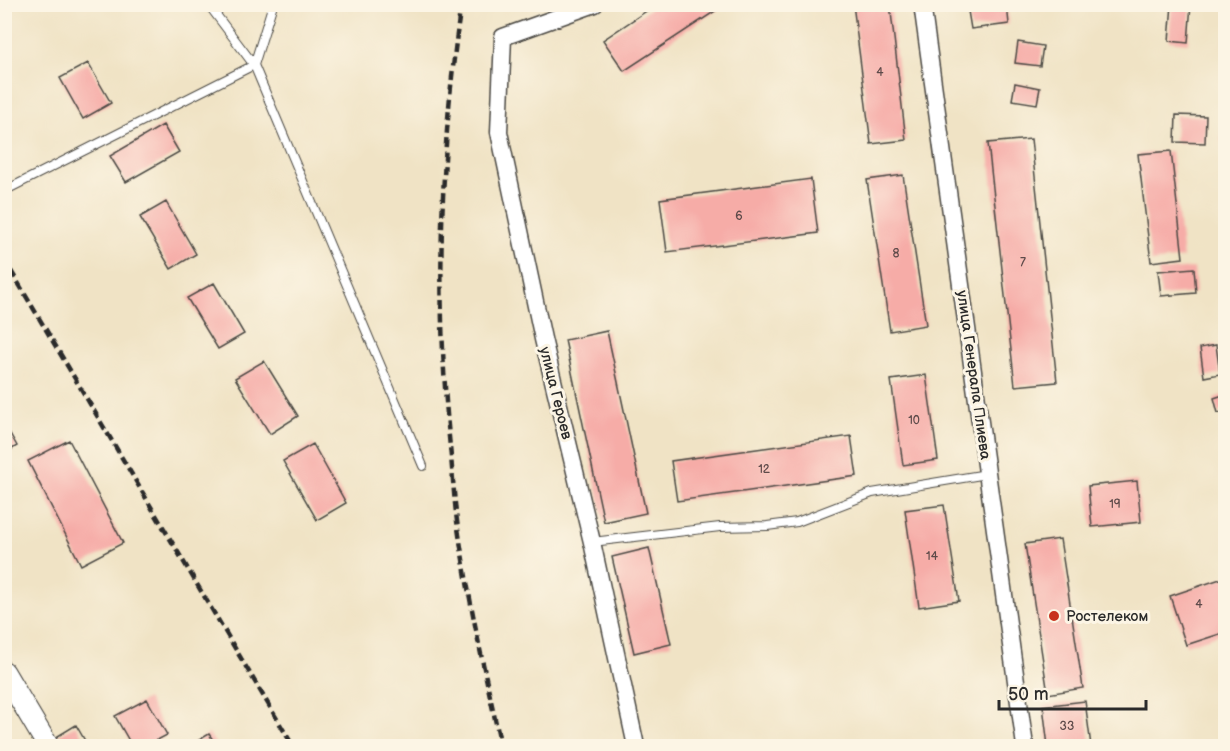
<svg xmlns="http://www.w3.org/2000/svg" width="1230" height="751" font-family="'Balsamiq Sans',sans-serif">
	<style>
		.building { fill: #f6aca7 }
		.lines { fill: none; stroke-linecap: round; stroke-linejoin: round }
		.service-casing { stroke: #494742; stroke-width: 10 }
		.minor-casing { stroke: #494742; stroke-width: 19 }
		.tertiary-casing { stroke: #494742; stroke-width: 23 }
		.service { stroke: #fff; stroke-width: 8 }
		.minor { stroke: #fff; stroke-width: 16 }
		.tertiary { stroke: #fff; stroke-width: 21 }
		.rail { stroke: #2b2b2b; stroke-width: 4.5; stroke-dasharray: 9 4.5; stroke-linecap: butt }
		.poi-dot { fill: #c8321e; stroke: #fcf5e5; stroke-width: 2 }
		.labels { text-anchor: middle; stroke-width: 6; stroke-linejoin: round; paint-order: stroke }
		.number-label { font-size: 12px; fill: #5e4b4a }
		.street-label { font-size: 15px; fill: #2b2b2b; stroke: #fcf5e5 }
		.poi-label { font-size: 15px; fill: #2b2b2b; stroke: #fcf5e5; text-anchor: start }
	</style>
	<rect width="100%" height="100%" fill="#fcf5e5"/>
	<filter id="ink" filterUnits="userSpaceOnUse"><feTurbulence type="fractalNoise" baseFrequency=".0167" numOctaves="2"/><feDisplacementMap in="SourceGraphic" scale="12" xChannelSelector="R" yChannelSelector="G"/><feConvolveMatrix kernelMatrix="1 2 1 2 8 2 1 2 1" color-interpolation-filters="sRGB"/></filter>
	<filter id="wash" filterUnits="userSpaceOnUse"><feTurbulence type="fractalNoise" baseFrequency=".008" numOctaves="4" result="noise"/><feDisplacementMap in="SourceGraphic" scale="24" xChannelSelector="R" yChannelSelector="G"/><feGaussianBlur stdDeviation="1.35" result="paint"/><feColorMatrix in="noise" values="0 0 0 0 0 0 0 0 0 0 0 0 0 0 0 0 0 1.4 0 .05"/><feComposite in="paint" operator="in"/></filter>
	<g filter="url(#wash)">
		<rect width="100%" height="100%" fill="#f0e3c5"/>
		<g id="blocks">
			<!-- building -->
			<path class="building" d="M657 4 723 6 624 71 603 40Z
				M853 4H890L906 140 871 144Z
				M1172 4H1191L1188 43 1169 41Z
				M967 5H1007L1009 24 971 29Z
				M1018 42 1043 46 1040 66 1015 63Z
				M88 63 111 103 83 119 60 78Z
				M1224 76H1226V143L1221 142Z
				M1015 83 1040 88 1037 104 1012 100Z
				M1176 115 1206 116 1205 143 1175 142Z
				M163 125 179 152 126 182 110 156Z
				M1031 139 1057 382 1015 386 988 143Z
				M1171 151 1183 258 1151 262 1138 154Z
				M903 175 926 325 890 331 867 180Z
				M811 179 818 233 667 252 660 199Z
				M166 202 196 254 171 269 140 217Z
				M1194 268 1196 293 1161 296 1158 271Z
				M214 283 244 334 218 349 187 298Z
				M607 331 646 513 604 522 565 340Z
				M1216 345 1220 374 1204 377 1200 348Z
				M264 361 298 416 270 434 235 378Z
				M926 375 938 460 903 465 891 380Z
				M1226 394V411L1218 413 1214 398Z
				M4 423 17 446 4 454Z
				M851 436 857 476 677 501 671 461Z
				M69 440 123 543 81 565 28 461Z
				M313 444 346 503 317 520 283 461Z
				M1137 481 1141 522 1092 527 1088 486Z
				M944 505 959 601 919 607 905 510Z
				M1060 539 1083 688 1048 694 1025 544Z
				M649 548 671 644 634 653 612 557Z
				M1226 577V611L1223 612 1226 632 1186 645 1170 596Z
				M147 699 167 735 146 746H132L115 716Z
				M1085 701 1091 746H1048L1043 706Z
				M76 725 88 746H57L53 739Z
				M209 734 217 746H189Z"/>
		</g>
	</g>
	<g filter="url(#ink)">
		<use href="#blocks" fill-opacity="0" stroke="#494742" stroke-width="1.5"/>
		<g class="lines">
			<!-- service casing -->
			<g class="service-casing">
				<path id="service" d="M273 4 254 65 423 466
					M4 191 254 65 208 4
					M592 542 720 527 767 526 797 522 872 493 987 474"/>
			</g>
			<!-- minor casing -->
			<g class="minor-casing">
				<path id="minor" d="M595 4 503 37 499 132 543 339 592 542 636 746
					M922 4 1025 746"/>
			</g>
			<!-- tertiary casing -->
			<g class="tertiary-casing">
				<path id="tertiary" d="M4 672 48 746"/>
			</g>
			<!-- service -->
			<use href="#service" class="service"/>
			<!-- minor -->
			<use href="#minor" class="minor"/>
			<!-- tertiary -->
			<use href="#tertiary" class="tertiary"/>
			<!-- rail -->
			<path class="rail" d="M461 4C440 152 435 299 450 447 453 474 454 502 458 528 469 602 485 674 501 746
				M4 259 293 746"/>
		</g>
	</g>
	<!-- markers -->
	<circle class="poi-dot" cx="1054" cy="616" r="6"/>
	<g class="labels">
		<!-- number labels -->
		<g class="number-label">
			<text x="880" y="76">4</text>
			<text x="739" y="220">6</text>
			<text x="896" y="257">8</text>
			<text x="1023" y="266">7</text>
			<text x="914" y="424">10</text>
			<text x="764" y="473">12</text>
			<text x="1115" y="508">19</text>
			<text x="932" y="560">14</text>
			<text x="1199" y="608">4</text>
			<text x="1067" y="730">33</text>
		</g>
		<!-- street labels -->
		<g class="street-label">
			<text transform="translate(974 375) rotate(82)" y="5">улица Генерала Плиева</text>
			<text transform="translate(556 393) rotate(76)" y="5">улица Героев</text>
		</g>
		<!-- poi labels -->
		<g class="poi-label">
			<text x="1066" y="621">Ростелеком</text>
		</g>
	</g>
	<!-- margin -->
	<rect width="1230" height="751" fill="none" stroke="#fcf5e5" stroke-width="24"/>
	<!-- scale -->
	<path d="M999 700v9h147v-9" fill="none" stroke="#2b2b2b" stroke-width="3"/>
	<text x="1008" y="700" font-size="18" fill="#2b2b2b" stroke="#fcf5e5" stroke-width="4.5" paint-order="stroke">50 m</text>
</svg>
